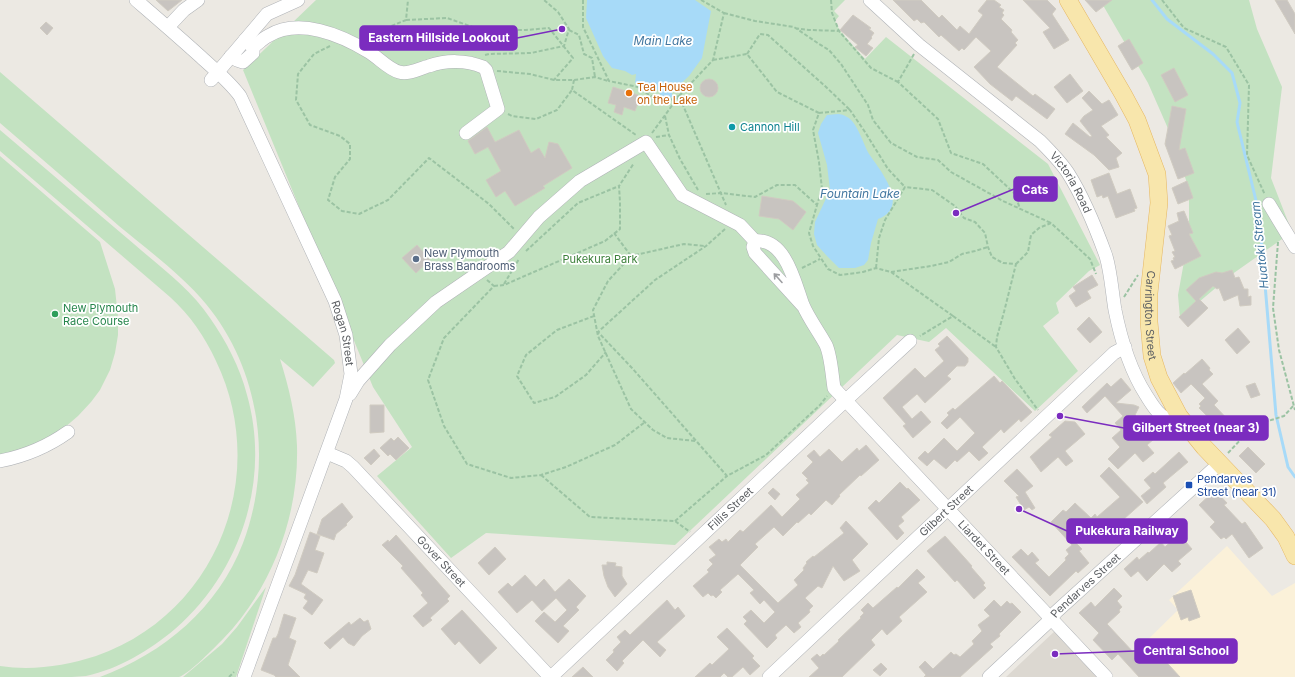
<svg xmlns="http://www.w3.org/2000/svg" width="1295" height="677" font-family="Inter,sans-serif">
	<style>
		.commercial { fill: #fbf1d9 }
		.education { fill: #dcd8d1 }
		.green { fill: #c3e2c1 }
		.water { fill: #a7daf8 }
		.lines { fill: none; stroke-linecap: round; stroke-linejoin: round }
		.stream { stroke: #a7daf8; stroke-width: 3 }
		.building { fill: #c8c4c0; stroke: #d0cbc1 }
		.minor-casing { stroke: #b0b3b7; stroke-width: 14 }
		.major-casing { stroke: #e6b762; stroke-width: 18 }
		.path { stroke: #9bc3a3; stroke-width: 2; stroke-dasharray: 4 2; stroke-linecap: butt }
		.minor { stroke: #fff; stroke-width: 13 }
		.major { stroke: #f8e6ac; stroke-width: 17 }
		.oneway { stroke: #9d9ea1 }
		.food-dot { fill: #e8710a; stroke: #fff; stroke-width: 1.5 }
		.culture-dot { fill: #0f9aa8; stroke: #fff; stroke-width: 1.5 }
		.service-dot { fill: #5c6f8a; stroke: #fff; stroke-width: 1.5 }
		.leisure-dot { fill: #2e9e5b; stroke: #fff; stroke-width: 1.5 }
		.transit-dot { fill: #1a4fb4; stroke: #fff; stroke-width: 1.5 }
		.labels { text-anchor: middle; stroke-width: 3.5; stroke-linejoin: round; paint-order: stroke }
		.food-label { font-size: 11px; fill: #c56008; stroke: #fff; text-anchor: start }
		.culture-label { font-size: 11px; fill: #0d838f; stroke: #fff; text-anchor: start }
		.street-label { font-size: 11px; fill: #5b5e62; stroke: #fff }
		.service-label { font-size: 11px; fill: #4e5e75; stroke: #fff; text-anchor: start }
		.park-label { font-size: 11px; fill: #3d813b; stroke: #fff }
		.leisure-label { font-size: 11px; fill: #27864d; stroke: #fff; text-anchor: start }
		.transit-label { font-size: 11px; fill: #164399; stroke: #fff; text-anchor: start }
		.water-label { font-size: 12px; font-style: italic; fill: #4377a0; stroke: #fff }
		.leader { fill: none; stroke: #7b2cbf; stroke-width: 1.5 }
		.callout-dot { fill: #7b2cbf; stroke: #fff; stroke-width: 1.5 }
		.callout { fill: #7b2cbf; stroke: #7b2cbf; stroke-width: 1.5 }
		.callout-label { font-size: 12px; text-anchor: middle; font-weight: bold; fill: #fff }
	</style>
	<rect width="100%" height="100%" fill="#ece9e3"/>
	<!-- commercial -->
	<path class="commercial" d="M1227 546 1272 596 1295 583V677H1139L1125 662 1178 610 1169 600Z"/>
	<!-- education -->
	<path class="education" d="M1056 630 1100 677H1006Z"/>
	<!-- green -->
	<path class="green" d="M316 0H845L834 11 839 16 835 21 840 31 865 59 886 37 1048 164 1100 265 1089 271 1056 303 1059 313 1043 326 1078 371 1035 411 946 328 929 342 897 335 675 545 486 533 451 558 377 476 412 447 373 387 243 70Z
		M1100 0H1249L1257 29 1282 87 1271 178 1292 232 1231 275 1180 318 1178 295 1189 234V193L1187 183 1170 133 1148 83Z
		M0 72 334 360 335 363 313 387 280 359C289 388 296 416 297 446 299 516 272 588 223 639 215 647 189 674 179 677 174 677 166 677 161 677 141 677 121 677 100 677 164 653 218 608 243 543 273 464 261 371 206 304 183 276 148 250 119 226 80 192 40 157 0 123Z
		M0 130C45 168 89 206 134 244 160 267 191 289 210 318 226 341 240 367 247 395 271 479 241 572 175 629 150 650 119 669 86 676 77 677 66 677 57 677 38 677 19 677 0 677V666C32 671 65 666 96 656 217 614 271 475 216 361 205 337 190 315 170 297L0 151Z
		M0 156 100 242 115 289 118 317V335L115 353 110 370 100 390 91 402 78 416 64 428 31 447 0 455Z
		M266 587 236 677H183L222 644 237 627Z"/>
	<!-- water -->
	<path class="water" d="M587 0H695L711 11 702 58 689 76 672 92V97L662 100 659 90 635 83 636 74 632 75 625 71 612 68 603 56 586 18Z
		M838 114C841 114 844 115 847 117 857 122 863 143 869 154 880 170 911 207 878 219L871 243 868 260 864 265 855 268H839L826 255 817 245 814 234 815 222 830 190 827 165 818 133 821 124 827 115Z"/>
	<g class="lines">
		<!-- stream -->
		<path class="stream" d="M1152 0 1167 19 1213 54 1232 73 1240 103 1237 122 1259 213 1276 415 1288 467 1295 477"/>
	</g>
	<!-- building -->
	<path class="building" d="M156 0H182L168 11Z
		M893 0H921L939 18 942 15 957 30 960 26 969 34 983 15 978 11 987 0H994L1001 5 999 7 1004 10 1002 13 1004 15 1001 19 1012 30 1011 32 1018 40 1015 43 1017 45 997 67 1033 96 1035 94 1055 109 1047 119 1016 96 1012 101 990 84 974 67 991 51 976 37 964 50 962 48 959 51 941 35 939 37 924 22 921 23 917 19 914 21Z
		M1023 0H1047L1056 9 1052 14 1069 40 1054 49 1043 32 1050 28Z
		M1085 0H1112L1096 12Z
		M1275 0H1287L1295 14V34Z
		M853 15 871 28 869 29 874 33 871 37 872 38 867 44 873 48 866 56 855 47 858 45 840 30Z
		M46 22 53 28 47 35 40 28Z
		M1129 39 1143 63 1132 70 1118 46Z
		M1174 68 1188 95 1175 102 1161 75Z
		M1070 74 1083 91 1067 103 1054 87Z
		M700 88a9 9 0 1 1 18 0a9 9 0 1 1-18 0Z
		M613 87 638 95 637 99 639 100 635 111 624 107 622 115 614 112 616 105 608 103Z
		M1089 91 1102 104 1109 100 1118 115 1101 126 1109 135 1106 137 1122 153 1116 158 1119 167 1109 170 1094 155 1065 134 1073 123 1090 137 1092 136 1080 121 1084 116 1093 110 1082 98Z
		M1172 106 1186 109 1179 150 1185 148 1194 173 1178 179 1165 144Z
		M487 127 495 142 519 130 531 153 539 148 545 158 549 142 558 144 572 168 543 186 545 188 515 206 505 191 496 197 486 180 501 171 488 147 475 154 468 141Z
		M1109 173 1117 194 1130 189 1137 208 1134 209 1135 211 1116 218 1108 196 1103 198 1102 195 1097 197 1091 180Z
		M1187 181 1193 198 1178 204 1172 188Z
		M762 196 793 201 806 212 793 230 779 219 759 216Z
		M1184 211 1193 233 1189 234 1201 256 1175 269 1171 261 1174 260 1173 258 1175 257 1172 252 1175 251 1169 236 1172 235 1168 226 1179 221 1177 213Z
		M417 245 430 260 416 273 402 258Z
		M1232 270 1235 278 1239 277 1244 289H1248V297L1251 296V305L1240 306 1238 295 1224 301 1219 288 1217 289 1213 286 1199 299 1208 308 1188 327 1179 317 1196 301 1186 290 1199 278 1216 272 1222 273Z
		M1092 275 1098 285 1087 291 1091 298 1076 307 1069 296 1076 291 1073 287Z
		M1089 317 1102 332 1090 343 1077 329Z
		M1238 328 1250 342 1237 354 1225 340Z
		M947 336 968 358V362L965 366H957L947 376 951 379 925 403 917 394 902 407 912 419 921 411 931 422 913 438 903 426 906 424 883 398 915 368 925 378 944 361 935 350 940 346 938 344Z
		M1202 359 1210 368 1209 370 1213 374 1202 384 1218 401 1214 405 1232 424 1221 434 1206 418 1208 417 1199 408 1201 406 1199 404 1205 398 1191 384 1181 393 1173 383 1184 373 1185 374Z
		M994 376 1000 383 1002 381 1032 412 1021 422 1019 419 1004 433 1001 429 982 447 988 453 979 461 969 451 957 462 955 460 946 469 934 459 927 466 918 458 925 451 928 454 944 438 957 451 975 433 960 417 947 429 941 423 949 415 947 413 953 408 955 410Z
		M1121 378 1131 390 1116 403 1134 405 1139 407 1135 415 1146 427 1152 421 1162 432 1147 445 1154 453 1143 462 1135 453 1118 469 1108 459 1120 447 1112 438 1121 430 1115 423 1123 416 1105 396 1087 413 1082 407 1107 383 1111 387Z
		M1255 383 1260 395 1251 398 1246 386Z
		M370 405H384V432L370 433Z
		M1065 421 1075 422 1085 434 1065 451 1073 461 1066 466 1058 457 1041 472 1030 457 1052 437 1049 435Z
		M398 437 409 448 396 460 390 454 388 456 380 448 391 438 394 441Z
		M866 445 879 460 861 476 860 475 839 495 840 496 832 505 826 500 811 515 809 513 798 523 797 522 783 536 774 527 755 544 758 547 740 565 778 603 798 585 794 580 804 570 803 568 807 563 806 562 813 556 814 557 844 533 840 528 846 521 868 544 852 560 860 571 844 581 833 566 822 588 818 586 805 598 813 606 809 610 810 612 798 623 801 627 794 633 786 625 775 635 777 638 767 648 744 624 747 621 743 617 751 610 764 623 775 612 764 600 760 604 750 593 754 590 738 574 720 590 722 592 716 598 713 595 711 596 708 593 703 597 693 586 709 572 707 570 713 564 709 560 716 555 709 547 719 539 722 542 726 539 728 542 740 530 743 532 771 505 782 517 800 499 796 495 809 483 806 480 808 479 802 473 813 462 807 456 814 450 820 457 829 449 842 462 857 448 859 451Z
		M1248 447 1265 464 1256 473 1239 456Z
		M374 449 380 456 371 465 364 458Z
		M1179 452 1188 462 1163 483 1166 487 1147 504 1141 496 1151 488 1144 480 1153 472 1155 474Z
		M1109 467 1143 502 1124 519 1127 522 1114 533 1109 527 1099 536 1092 529 1076 543 1082 549 1079 551 1089 563 1078 573 1076 571 1050 596 1012 557 1021 549 1028 556 1032 552 1039 560 1035 563 1049 577 1066 560 1065 558 1069 554 1066 550 1072 545 1051 522 1063 510 1066 512 1075 503 1091 518 1095 514 1097 517 1120 497 1100 476Z
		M1017 469 1033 486 1025 492 1035 508 1032 510 1029 507 1024 510 1016 497 1019 496 1004 481Z
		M900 482 907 489 908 488 920 500 901 517 904 521 898 526 904 533 897 540 868 508 876 500 879 503Z
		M773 488 780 494 775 500 768 493Z
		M1215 490 1227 503 1224 505 1242 524 1245 522 1263 548 1249 558 1232 534 1226 539 1224 537 1221 539 1210 527 1215 522 1199 505Z
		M342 503 353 517 346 524 347 525 336 534 334 540 317 534 322 519Z
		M310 532 320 536 315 550 324 553 317 573 308 570 301 584 323 600 312 615 303 608 308 601 304 598 306 594 289 586 295 575Z
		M1179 534 1192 549 1178 561 1181 564 1172 572 1164 564 1147 581 1138 571 1131 577 1124 569 1137 557 1139 560 1148 552 1149 553 1161 542 1165 547Z
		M396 535 450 596 447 599 449 601 430 618 432 620 423 627 413 616 428 603 421 595 423 593 401 568 403 566 382 545 388 540 389 542Z
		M945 536 972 566 971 567 985 583 983 585 986 588 974 599 957 580 955 582 927 551Z
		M495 547 506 559 489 575 478 563Z
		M607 562 616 563 615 566 622 567V576L627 584 615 597 608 587 604 576 602 565H607Z
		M917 569 925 577 918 583 927 592 899 617 902 621 887 635 882 629 871 640 875 645 842 677H809L819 668 811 659 817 654 820 657 823 654 824 655 839 641 838 640 861 618 860 617 864 613 861 610 868 603 873 608 897 587 898 588Z
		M525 575 536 587 544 579 555 592 569 579 586 596 576 607 579 610 563 626 569 631 558 643 535 621 544 612 555 622 567 610 556 598 542 611 532 600 517 613 498 592 508 583 512 587Z
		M1114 588 1122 596 1117 601 1122 607 1119 610 1120 612 1107 624 1134 653 1147 641 1180 677H1139L1118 654 1112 660 1093 640 1099 633 1079 613 1091 602 1095 607Z
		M1191 590 1200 617 1189 621 1188 617 1181 620 1173 596Z
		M667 600 675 610 678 607 685 616 657 642 666 650 660 657 643 640 622 661 624 663 617 671 606 660 614 652 613 650 621 642 617 637 625 630 630 635Z
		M994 600 1001 607 1007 601 1010 604 1012 603 1021 612 999 634 1000 636 990 644 993 647 960 677H924L926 675 919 667 925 661 933 669 951 652 954 655 956 654 960 657 974 644 972 641 982 631 978 625 990 616 984 610Z
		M462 610 497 648 480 664 459 641 455 645 441 629Z
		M284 614 296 618 289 638 296 641 288 665 300 677H276L274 675 261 670 273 638H276L278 634Z
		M360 618 364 622 368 620 371 629 362 636 354 646 348 643 343 637 330 649 324 643 349 622 351 625Z
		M727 628 754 656 752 658 760 666 750 675 743 667 732 677H728L724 673 720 677H695L710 663 712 665 729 649 717 637Z
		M881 663 887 669 880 676 873 670Z
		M583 667 593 677H572Z"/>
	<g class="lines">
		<!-- minor casing -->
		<g class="minor-casing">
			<g id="minor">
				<path id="s1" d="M136 0C158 19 179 37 201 57 215 70 229 81 240 96L335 301 346 335 351 374 346 399 244 677"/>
				<path id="s2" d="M870 0 919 45 1040 141C1050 151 1060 161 1068 173 1082 195 1097 231 1106 256 1111 273 1112 292 1115 310 1121 340 1130 370 1146 395 1153 406 1159 417 1171 420L1179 416"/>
				<path d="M168 27 184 10 198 0"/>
				<path d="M245 40 253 47C258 44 262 39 268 36 299 17 341 35 369 52 379 58 388 69 399 72 409 75 420 68 429 66 446 60 466 60 483 67L486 70 498 109 466 133"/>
				<path d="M231 56 237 60 243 62 253 53V47"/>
				<path d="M211 80 267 14 298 0"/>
				<path d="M1269 204 1295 247"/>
				<path id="s3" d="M804 307 755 253 753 247 755 241C786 238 795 284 803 305 809 319 819 332 826 345 831 356 832 375 834 388L1106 677"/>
				<path d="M350 394 358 381 390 345 436 302 509 252 539 217 580 181 646 142 682 195 740 225 755 241"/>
				<path id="s4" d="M327 453 346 461 353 467 550 677"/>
				<path d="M0 461C25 456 47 447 68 432"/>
				<path id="s5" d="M551 677 846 400 910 341"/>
				<path id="s6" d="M769 677 1114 353 1125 347"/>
				<path id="s7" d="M989 677 1046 624 1056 612 1220 463"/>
			</g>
		</g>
		<!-- major casing -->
		<g class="major-casing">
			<g id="major">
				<path id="s8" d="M1068 0 1123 94 1137 120 1157 174 1159 203 1149 293V322L1152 356 1159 378 1179 416 1204 447 1273 519 1286 537 1295 556"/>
			</g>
		</g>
		<!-- path -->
		<path class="path" d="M583 0V27L609 81 638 87 662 104 679 96
			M701 0 724 13 713 60 679 96 726 205
			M831 0 832 13 839 31 871 68 898 82
			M1162 0 1184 28 1226 47 1249 85 1247 155 1265 195
			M724 13 755 21 794 27 819 44 829 50 841 64 868 105 873 120 891 143 917 157 938 160 951 172 1003 201 1051 223
			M406 20 447 18 481 30H526L549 28 573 58 554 80
			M795 28C810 31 823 30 838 31
			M569 30 579 35 584 54 592 58 595 77
			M363 35 379 31 406 20 408 0
			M330 46 314 54 298 74 296 100 310 125 340 136 350 144V159L335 177 328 200 342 211 359 214 388 200 429 158 489 204 514 229
			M747 54 760 34 768 35 825 86 850 110
			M914 54 898 82 938 119 951 153 983 164 1015 194 1020 209
			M485 55 489 54 531 53 564 46 569 29 558 12 544 0
			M713 60 747 54 777 92 819 113 813 130 819 162 822 189 817 205
			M497 71 530 74 554 80H574L595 77 608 81
			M574 80 572 90 636 135
			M819 113 850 110 865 132 888 169 905 187
			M508 114 512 116 536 119 557 110 572 90
			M665 116 669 135 680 159 698 190
			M652 133 679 96
			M656 137 669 135
			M706 194 722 193 755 197 777 185H795L817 205 809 233 813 246 828 269 840 275 863 272 876 268 891 272 953 316 920 336
			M725 229 706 246 655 280 598 332 632 368 727 476 766 455 820 405 827 396
			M614 233 631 256
			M1278 242 1273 308 1279 350 1295 410
			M526 251 578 203 619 186
			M1016 264 1028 252 1031 235 1039 228 1051 223 1090 259 1096 274
			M802 268 820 259
			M876 268 879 238 885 220 905 187 932 190 955 206 964 218 975 222 985 233 988 247 992 257 1003 263 1016 264 1004 312 997 337 996 347 1015 379 1038 410
			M891 272 931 266 949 262 962 254 975 251 988 247
			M487 280 494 286 444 338 428 380 444 426 467 464 511 478 541 475 566 467 615 445 645 422
			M504 284 519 259
			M494 286 504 285 605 241 620 229V202L619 186 634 163
			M1124 297 1138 275
			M594 316 557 330 526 355 517 376 534 403 555 397 586 375 606 352
			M953 316 996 347
			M695 441 667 438 653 430 631 409 598 336 593 310 608 281 631 256 684 244 705 246
			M1228 453 1246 434 1255 427 1265 422 1284 416 1294 405
			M541 475 590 517 675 521 690 532
			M675 521 727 476
			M229 677 234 672"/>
		<!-- minor -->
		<use href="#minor" class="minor"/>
		<!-- major -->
		<use href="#major" class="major"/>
	</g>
	<!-- one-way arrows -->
	<defs><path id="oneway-shaft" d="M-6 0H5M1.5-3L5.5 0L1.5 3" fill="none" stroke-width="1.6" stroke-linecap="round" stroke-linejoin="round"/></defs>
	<use class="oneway" href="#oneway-shaft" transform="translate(778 278) rotate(-132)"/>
	<!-- markers -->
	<circle class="food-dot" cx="629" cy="93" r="4"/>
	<circle class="culture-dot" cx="732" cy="127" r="4"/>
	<circle class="service-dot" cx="416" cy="259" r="4"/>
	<circle class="leisure-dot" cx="55" cy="314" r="4"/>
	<rect class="transit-dot" x="1185" y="481" width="8" height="8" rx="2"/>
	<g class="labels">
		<!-- food labels -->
		<g class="food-label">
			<text x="637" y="91">Tea House<tspan x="637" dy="13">on the Lake</tspan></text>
		</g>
		<!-- culture labels -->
		<g class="culture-label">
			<text x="740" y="131">Cannon Hill</text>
		</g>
		<!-- street labels -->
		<g class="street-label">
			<text dy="4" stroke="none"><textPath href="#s2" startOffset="273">Victoria Road</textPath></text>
			<text dy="4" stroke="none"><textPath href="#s8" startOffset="338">Carrington Street</textPath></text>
			<text dy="4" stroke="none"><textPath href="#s1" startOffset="401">Rogan Street</textPath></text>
			<text dy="4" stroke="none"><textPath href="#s5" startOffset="246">Fillis Street</textPath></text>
			<text dy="4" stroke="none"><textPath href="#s6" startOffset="243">Gilbert Street</textPath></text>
			<text dy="4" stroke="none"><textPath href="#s3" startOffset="481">Liardet Street</textPath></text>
			<text dy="4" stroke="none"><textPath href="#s4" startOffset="159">Gover Street</textPath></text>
			<text dy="4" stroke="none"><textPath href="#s7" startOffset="133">Pendarves Street</textPath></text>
		</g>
		<!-- service labels -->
		<g class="service-label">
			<text x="424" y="257">New Plymouth<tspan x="424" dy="13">Brass Bandrooms</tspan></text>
		</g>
		<!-- park labels -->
		<g class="park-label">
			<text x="600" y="263">Pukekura Park</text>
		</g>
		<!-- leisure labels -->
		<g class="leisure-label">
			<text x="63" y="312">New Plymouth<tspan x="63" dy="13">Race Course</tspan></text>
		</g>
		<!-- transit labels -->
		<g class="transit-label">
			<text x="1197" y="483">Pendarves<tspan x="1197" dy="13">Street (near 31)</tspan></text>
		</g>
		<!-- water labels -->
		<g class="water-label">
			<text x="663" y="45">Main Lake</text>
			<text x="860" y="198">Fountain Lake</text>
			<text transform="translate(1260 245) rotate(-96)" y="4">Huatoki Stream</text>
		</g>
	</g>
	<!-- callouts -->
	<path class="leader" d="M562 29L517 38M956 213L1014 189M1060 416L1124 428M1019 509L1067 531M1055 654L1135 651"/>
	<g class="callout-dot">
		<circle cx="562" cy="29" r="4"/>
		<circle cx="956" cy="213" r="4"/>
		<circle cx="1060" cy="416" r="4"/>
		<circle cx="1019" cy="509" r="4"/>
		<circle cx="1055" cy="654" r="4"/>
	</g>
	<g class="callout">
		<rect x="360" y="26" width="157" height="24" rx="4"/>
		<rect x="1014" y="177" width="43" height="24" rx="4"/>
		<rect x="1124" y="416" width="144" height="24" rx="4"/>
		<rect x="1067" y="519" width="120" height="24" rx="4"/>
		<rect x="1135" y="639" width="102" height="24" rx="4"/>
	</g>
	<g class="callout-label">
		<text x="439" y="42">Eastern Hillside Lookout</text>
		<text x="1035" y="194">Cats</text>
		<text x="1196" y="432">Gilbert Street (near 3)</text>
		<text x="1127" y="535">Pukekura Railway</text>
		<text x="1186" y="655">Central School</text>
	</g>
</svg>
